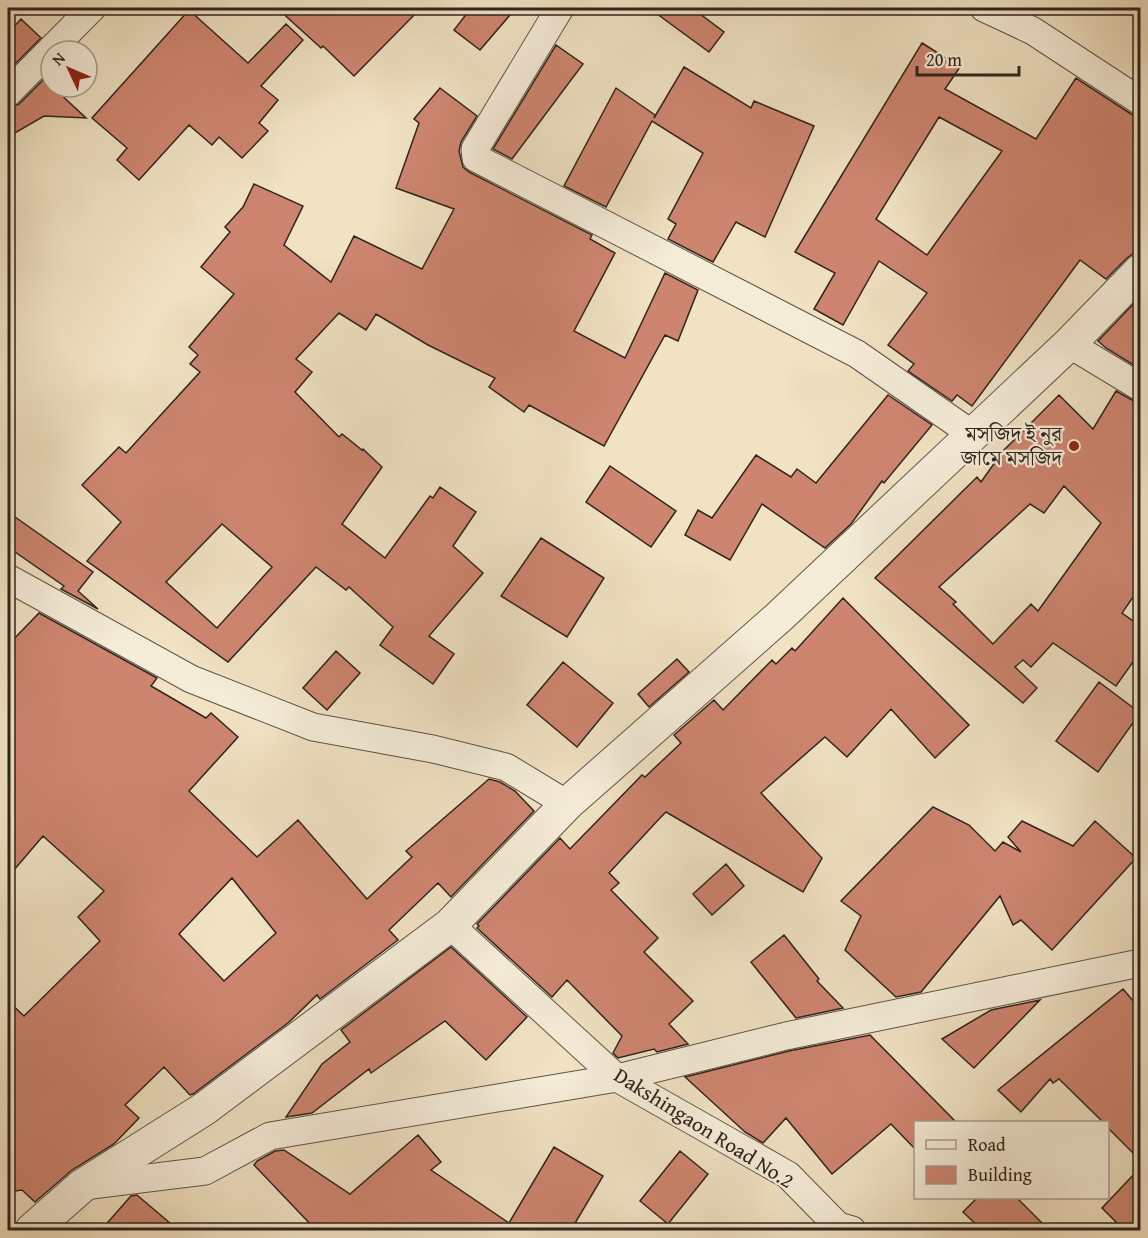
<svg xmlns="http://www.w3.org/2000/svg" width="1148" height="1238" font-family="'Gentium Book Plus','Noto Serif Bengali',serif">
	<style>
		.building { fill: #ce8570; stroke: #2f241c; stroke-width: 1.5; fill-rule: evenodd }
		.lines { fill: none; stroke-linecap: round; stroke-linejoin: round }
		.minor-casing { stroke: #5f5446; stroke-width: 29 }
		.tertiary-casing { stroke: #5f5446; stroke-width: 35 }
		.minor { stroke: #f5ecd8; stroke-width: 27 }
		.tertiary { stroke: #f5ecd8; stroke-width: 33 }
		.poi-dot { fill: #8f2418; stroke: #f5ecd8; stroke-width: 2 }
		.labels { text-anchor: middle; stroke-width: 4.5; stroke-linejoin: round; paint-order: stroke }
		.poi-label { font-size: 21px; fill: #2f241c; stroke: #f5ecd8; text-anchor: end }
		.street-label { font-size: 21px; fill: #2f241c; stroke: #f5ecd8 }
	</style>
	<rect width="100%" height="100%" fill="#f0e2c3"/>
	<filter id="stains"><feTurbulence type="fractalNoise" baseFrequency=".00333" numOctaves="4"/><feColorMatrix values="0 0 0 0 .2 0 0 0 0 .09 0 0 0 0 .02 0 0 0 .5 -.17"/></filter>
	<radialGradient id="worn" r=".72"><stop offset=".6" stop-color="#630" stop-opacity="0"/><stop offset="1" stop-color="#630" stop-opacity=".3"/></radialGradient>
	<!-- building -->
	<path class="building" d="M277 8H421L354 76 323 46 321 48Z
		M471 8H516L480 50 454 30Z
		M649 8H692L724 32 709 52Z
		M189 10 248 63 286 24 303 40 261 86 278 100 259 123 268 131 242 158 219 137 212 145 189 125 139 180 117 160 127 148 92 118Z
		M21 19 41 38 8 71V33Z
		M922 43 960 67 945 89 1036 139 1076 78 1131 114 1140 117V253H1134L1127 258 1106 279 1080 260 972 406 957 395 952 401 908 371 914 364 888 345 927 293 879 261 843 325 814 309 835 273 795 252ZM939 117 1002 151 927 255 876 219Z
		M556 45 583 64 512 159 493 149Z
		M684 67 751 108 754 101 814 126 765 237 736 222 713 262 668 239 676 224 668 219 703 153 652 121 606 207 564 186 616 88 655 115 654 118Z
		M44 79 86 118 44 116 8 137V108L19 104Z
		M440 88 477 116 461 142 459 151 463 167 469 172 592 235 590 239 615 253 574 331 625 358 665 273 698 290 678 341 665 335 604 446 529 405 524 412 489 387 495 378 428 345 376 314 366 330 339 313 296 359 312 372 295 392 339 437 342 434 362 450 363 449 382 467 342 524 385 558 430 496 433 498 440 487 476 512 453 546 483 573 429 636 454 654 433 684 380 645 393 627 349 587 346 590 316 567 228 662 87 561 121 522 82 485 119 447 126 453 200 372 190 364 198 355 189 347 234 294 201 267 230 232 225 227 243 207 254 184 303 206 284 245 331 282 354 236 422 269 454 209 396 188 419 123 414 119ZM222 524 272 567 217 628 166 582Z
		M1140 297V369L1106 348 1098 341Z
		M1116 391 1132 400 1140 403V587L1122 613 1140 626V652L1116 686 1053 643 1031 667 1023 660 1015 667 1037 688 1023 703 875 578 977 477 981 482 1003 451 1059 395 1093 429ZM1064 486 1101 523 1038 611 1031 604 993 644 953 604 956 602 939 587 1030 504 1044 513Z
		M888 395 932 425 884 483 882 481 851 524 825 548 762 504 730 560 685 535 698 510 712 518 756 455 791 477 797 469 816 483Z
		M610 466 676 511 651 547 586 502Z
		M8 512 93 572 78 591 98 609 61 589 64 586 8 547Z
		M541 538 604 578 567 637 501 596Z
		M843 598 969 725 935 758 891 709 847 757 825 737 761 793 822 858 803 892 666 812 660 818 609 873 619 883 611 890 658 938 644 952 693 1001 669 1024 688 1044 657 1052 654 1049 618 1058 613 1053 622 1036 567 980 552 997 477 928 479 926 477 924 560 838 570 849 642 775 645 777 681 743 674 735 714 700 723 710 772 660 776 664 792 648 795 651Z
		M39 613 157 678 151 686 206 718 211 713 238 737 189 791 257 857 298 820 367 899 412 857 406 851 489 779 500 782 515 791 534 811 451 897 438 883 389 930 398 940 320 999 317 995 288 1023 193 1094 190 1095 164 1067 125 1105 139 1118 114 1144 72 1170 35 1202 22 1190 8 1192V1001L24 1016 100 941 78 917 104 891 43 836 8 877V645ZM232 878 276 933 224 981 179 934Z
		M336 651 360 673 327 710 303 688Z
		M677 659 689 672 649 707 638 694Z
		M563 662 613 703 577 747 527 705Z
		M1099 682 1140 713 1098 772 1056 741Z
		M933 807 969 825 995 851 1003 842 1021 852 1008 837 1022 821 1073 846 1095 821 1136 858 1052 950 1021 920 1013 925 1000 896 921 992 896 997 845 950 861 916 841 901Z
		M726 864 744 886 712 915 693 894Z
		M784 935 819 979 817 981 843 1008 796 1018 751 962Z
		M451 947 527 1017 486 1060 445 1021 371 1073 369 1069 312 1113 286 1117 322 1064 350 1042 341 1030Z
		M1123 989 1140 1009V1160L1107 1127V1122H1103L1059 1079 1053 1083 1050 1079 1021 1112 998 1090Z
		M1040 1000 974 1068 942 1039 991 1010Z
		M870 1035 956 1122H915V1149L891 1124 832 1174 786 1118 763 1143 745 1132 685 1077 789 1051Z
		M418 1135 441 1162 431 1170 509 1223 554 1147 603 1176 571 1230H316L254 1165 257 1161 275 1151 284 1150 350 1194Z
		M680 1151 708 1174 668 1224 640 1201Z
		M1140 1168V1230H1124L1102 1208Z
		M137 1195 178 1230H101L131 1196Z
		M978 1197H1016L1049 1230H982L963 1212Z"/>
	<g class="lines">
		<!-- minor casing -->
		<g class="minor-casing">
			<path id="minor" d="M560 8 475 149 476 158 857 354 972 434
				M984 8 1033 31 1140 101
				M8 93 92 8
				M1069 344 1140 387
				M8 578 191 679 313 727 433 749 506 767 567 804
				M450 925 617 1078 788 1175 838 1226 852 1230
				M83 1186 205 1171 270 1136 617 1078 786 1036 1140 963"/>
		</g>
		<!-- tertiary casing -->
		<g class="tertiary-casing">
			<path id="tertiary" d="M32 1230 82 1186 204 1109 450 925 567 804 779 617 1069 344 1140 271"/>
		</g>
		<!-- minor -->
		<use href="#minor" class="minor"/>
		<!-- tertiary -->
		<use href="#tertiary" class="tertiary"/>
	</g>
	<!-- markers -->
	<circle class="poi-dot" cx="1074" cy="446" r="6"/>
	<g class="labels">
		<!-- poi labels -->
		<g class="poi-label">
			<text x="1062" y="441">মসজিদ ই নুর<tspan x="1062" dy="24">জামে মসজিদ</tspan></text>
		</g>
		<!-- street labels -->
		<g class="street-label">
			<text transform="translate(704 1128) rotate(32)" y="7">Dakshingaon Road No.2</text>
		</g>
	</g>
	<!-- margin -->
	<rect width="1148" height="1238" fill="none" stroke="#f0e2c3" stroke-width="30"/>
	<rect x="9" y="9" width="1130" height="1220" fill="none" stroke="#2f241c" stroke-width="3"/>
	<rect x="15" y="15" width="1118" height="1208" fill="none" stroke="#2f241c" stroke-width="1.5"/>
	<!-- legend -->
	<rect x="914" y="1121" width="195" height="78" fill="#f5ecd8" stroke="#a69c8d" stroke-width="1.5"/>
	<rect x="926" y="1140" width="30" height="9" fill="#f5ecd8" stroke="#a69c8d" stroke-width="1.5"/>
	<text x="968" y="1151" font-size="18" fill="#2f241c">Road</text>
	<rect x="926" y="1166" width="30" height="18" fill="#ce8570" stroke="#a69c8d" stroke-width="1.5"/>
	<text x="968" y="1181" font-size="18" fill="#2f241c">Building</text>
	<!-- north arrow -->
	<g transform="translate(69 69) rotate(314)"><circle r="28" fill="#f5ecd8" stroke="#a69c8d" stroke-width="1.5"/>
	<path d="M0-4.5L10 22L0 15L-10 22Z" fill="#8f2418"/>
	<text y="-9" font-size="16" font-weight="bold" text-anchor="middle" fill="#2f241c">N</text>
	</g>
	<!-- scale -->
	<path d="M917 66v9h102v-9" fill="none" stroke="#2f241c" stroke-width="3"/>
	<text x="926" y="66" font-size="18" fill="#2f241c" stroke="#f5ecd8" stroke-width="4.5" paint-order="stroke">20 m</text>
	<rect width="100%" height="100%" filter="url(#stains)"/>
	<rect width="100%" height="100%" fill="url(#worn)"/>
</svg>
